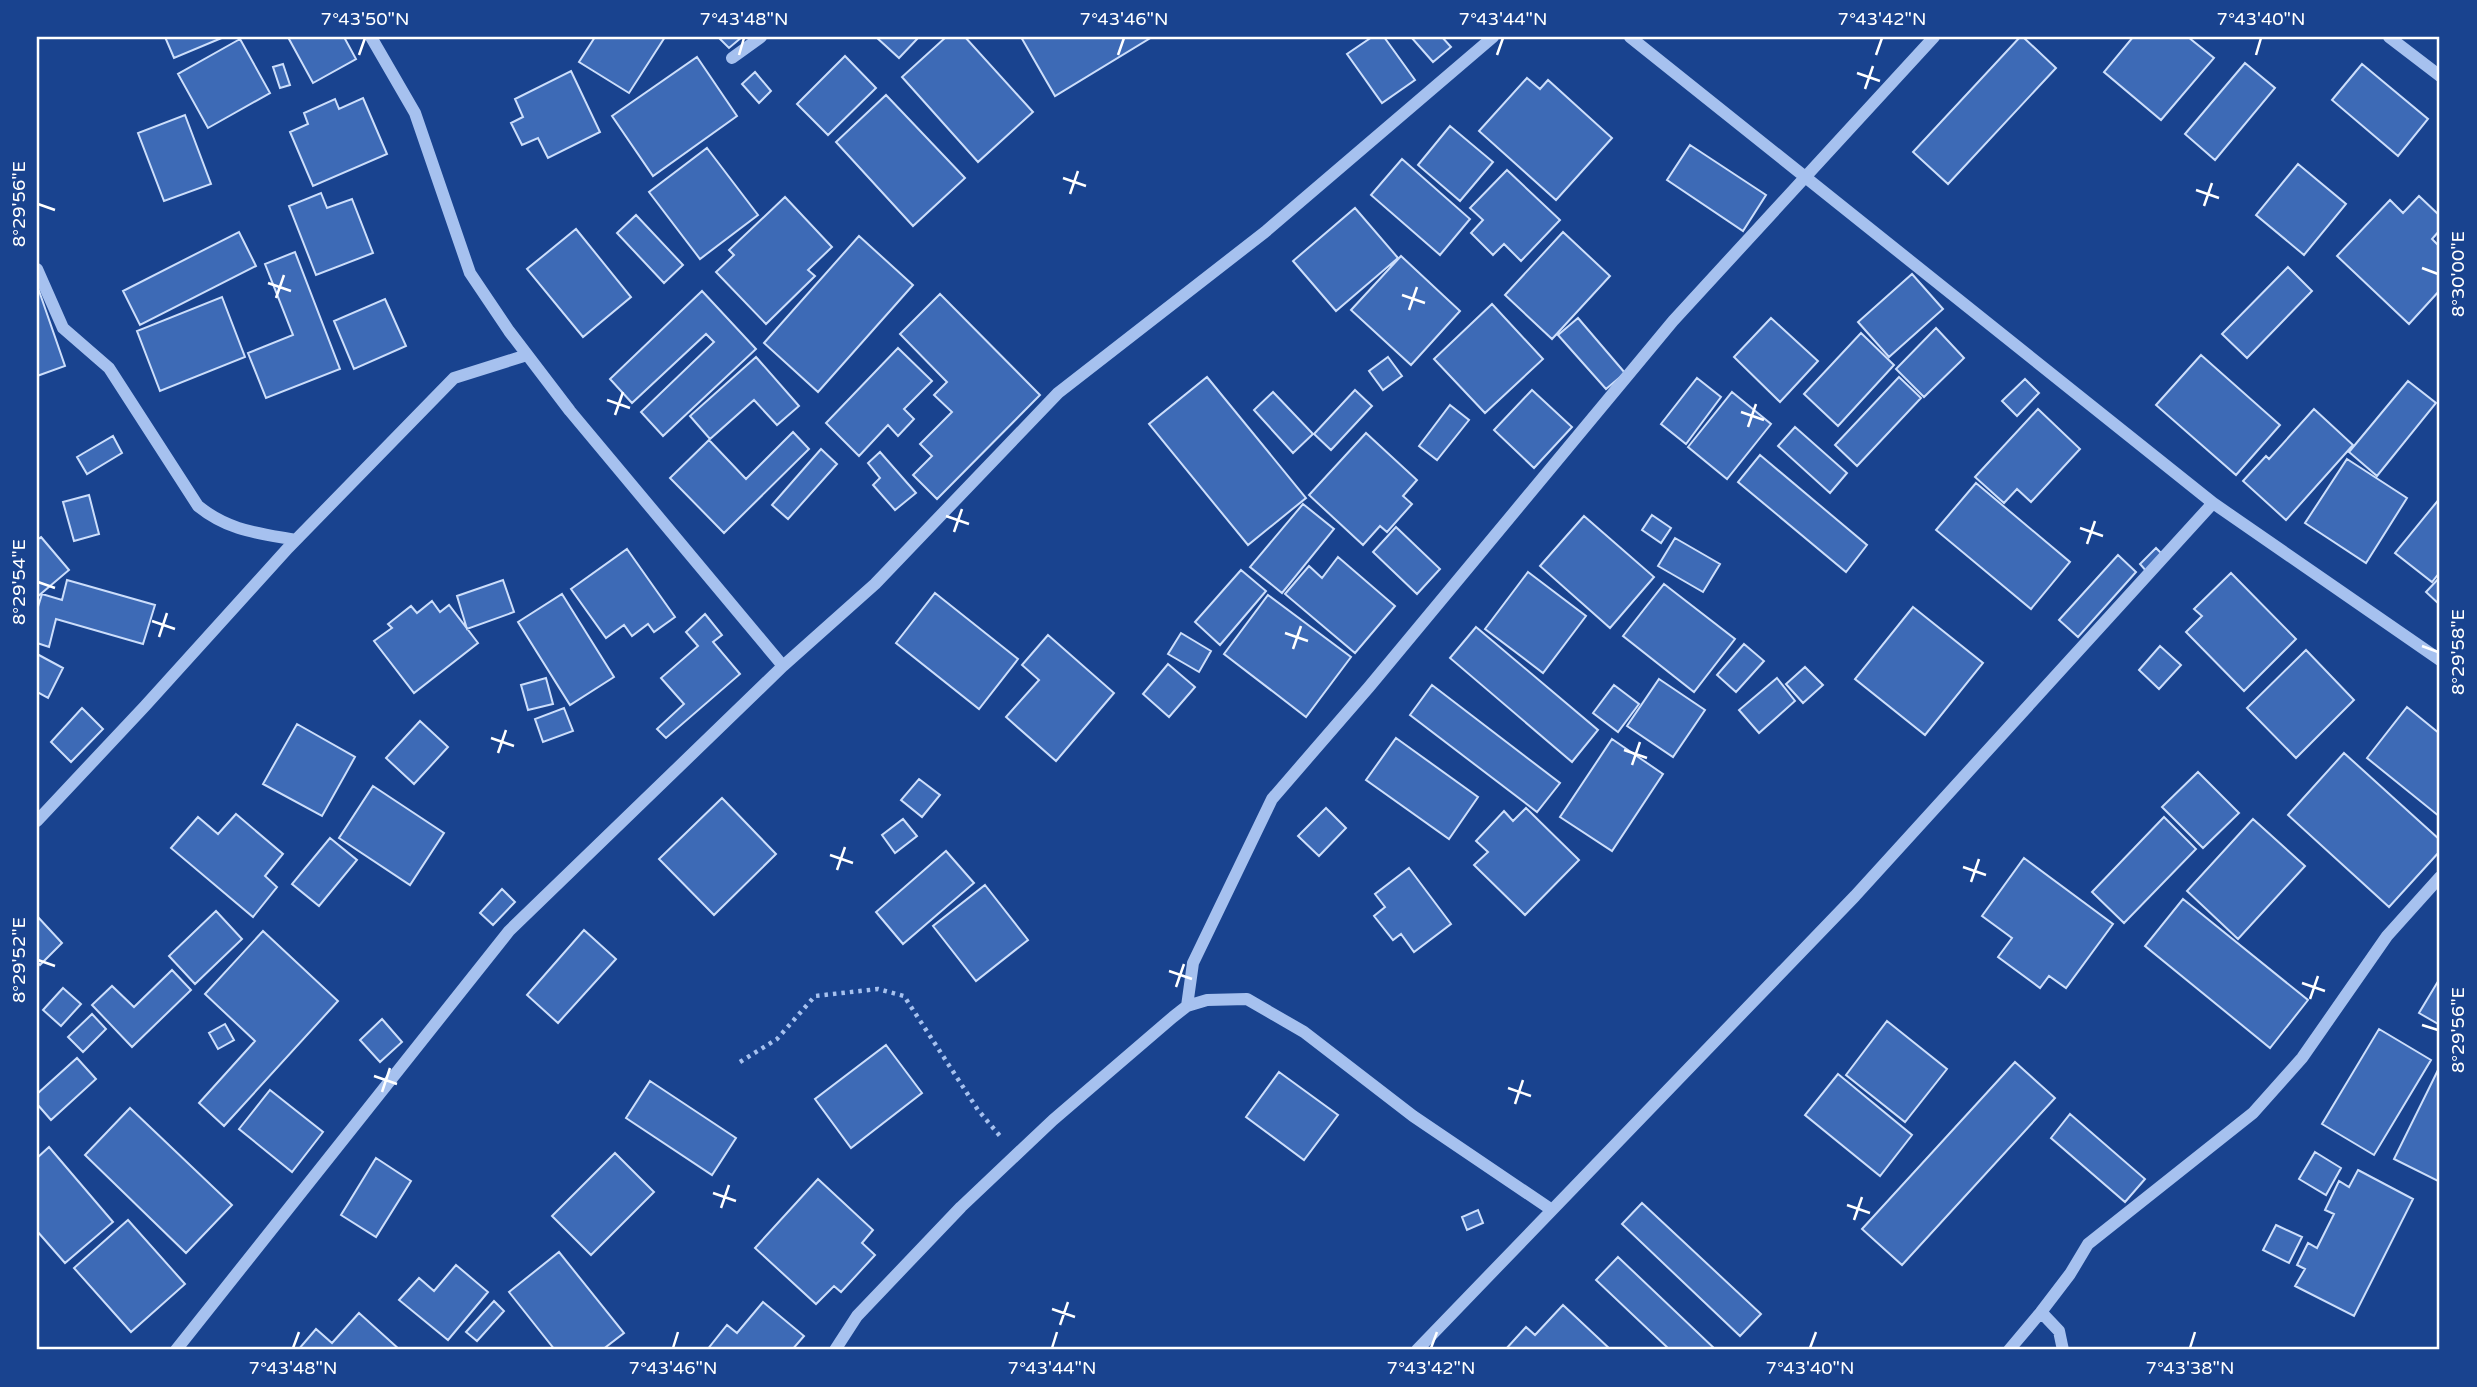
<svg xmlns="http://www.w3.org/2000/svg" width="2477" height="1387" font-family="'Varela Round',sans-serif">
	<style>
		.building { fill: #3d6ab6; stroke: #ccdefb; stroke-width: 2 }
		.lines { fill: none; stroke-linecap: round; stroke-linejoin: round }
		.path { stroke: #a6c1ef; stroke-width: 4.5; stroke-dasharray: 3.5 5; stroke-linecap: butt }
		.minor { stroke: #a6c1ef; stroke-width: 12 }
		.ticks { fill: none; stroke: #fff; stroke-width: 2.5 }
		.neatline { fill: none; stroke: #fff; stroke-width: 2.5 }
		.ticks-label { font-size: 18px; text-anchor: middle; fill: #fff }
	</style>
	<rect width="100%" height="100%" fill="#19438f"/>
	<!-- building -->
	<path class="building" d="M165 37H224L174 58Z
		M292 37H344L356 59 313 83 289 39Z
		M595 37H665L629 93 579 62Z
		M718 37H742L729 48Z
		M876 37H919L899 58Z
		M946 37H965L1033 112 978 162 902 77Z
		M1021 37H1152L1055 96Z
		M1372 37H1384L1415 80 1382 103 1347 54Z
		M1411 37H1442L1451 47 1433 62Z
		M2020 37H2023L2056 68 1948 184 1913 152Z
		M2133 37H2188L2214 58 2161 120 2104 72Z
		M240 39 270 93 208 128 178 74Z
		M845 56 876 88 828 135 797 104Z
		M697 57 737 116 653 176 612 116Z
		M2245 63 2275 88 2215 160 2185 134Z
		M283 64 290 85 280 88 273 67Z
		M2362 64 2428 119 2398 156 2332 100Z
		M571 71 600 132 548 158 538 138 522 145 511 123 523 117 515 99Z
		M755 72 771 91 759 103 742 84Z
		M1527 78 1540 89 1548 80 1612 138 1556 200 1479 131Z
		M886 95 965 178 913 226 836 142Z
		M363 98 387 154 313 186 290 132 308 124 304 113 335 99 339 109Z
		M185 115 211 184 164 201 138 133Z
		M1450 126 1493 162 1460 201 1418 165Z
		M1690 145 1766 195 1743 231 1667 180Z
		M707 148 758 215 700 259 649 192Z
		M1402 159 1470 219 1440 255 1371 195Z
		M2298 164 2346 204 2304 255 2256 215Z
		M1507 170 1560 220 1521 261 1504 244 1493 255 1471 233 1483 220 1470 208Z
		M321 193 327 208 352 199 373 253 316 275 289 206Z
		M2419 196 2440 216V230L2432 239 2440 247V290L2409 324 2337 256 2390 200 2403 213Z
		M785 197 832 247 808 270 815 276 766 324 716 272 734 255 729 250Z
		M1355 208 1398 258 1336 311 1293 261Z
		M636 215 683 265 664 283 617 233Z
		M576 229 631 297 583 337 527 269Z
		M239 232 256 266 140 325 123 291Z
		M1563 232 1610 276 1552 339 1505 295Z
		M859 236 913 285 818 392 764 343Z
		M295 252 340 369 266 398 248 353 293 335 265 264Z
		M1401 256 1460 311 1411 365 1351 310Z
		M2288 267 2312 291 2247 358 2222 334Z
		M1912 274 1943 309 1889 357 1858 322Z
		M37 285 65 366 37 376Z
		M702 291 756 349 663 436 641 412 714 342 706 334 632 403 610 379Z
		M940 294 1040 395 937 499 913 475 932 456 920 444 952 412 934 395 947 382 900 334Z
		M222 297 245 357 160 391 137 331Z
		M385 299 406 346 354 369 334 321Z
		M1492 304 1543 359 1485 413 1434 359Z
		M1578 318 1625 373 1606 389 1558 335Z
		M1771 318 1818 361 1780 402 1734 357Z
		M1936 328 1964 358 1924 397 1896 369Z
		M1861 333 1894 365 1838 426 1804 394Z
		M898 348 932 381 904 409 914 419 898 436 888 425 859 456 826 423Z
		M2201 355 2280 425 2236 475 2156 405Z
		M756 357 799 406 777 425 754 400 710 439 690 416Z
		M1388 357 1402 376 1383 390 1369 371Z
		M1207 377 1306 498 1248 545 1149 424Z
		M1899 377 1921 398 1857 466 1835 445Z
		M1697 378 1721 397 1686 444 1661 424Z
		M2025 379 2039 393 2017 416 2002 401Z
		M2408 381 2436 403 2377 476 2349 452Z
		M1355 390 1372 406 1331 450 1314 434Z
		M1532 390 1572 427 1534 468 1494 430Z
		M1273 392 1313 434 1293 453 1254 410Z
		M1732 392 1771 424 1727 479 1688 447Z
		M1450 405 1469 420 1437 460 1419 446Z
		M2038 409 2080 449 2031 502 2017 489 2004 503 1975 477Z
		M2314 409 2353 445 2286 520 2243 481 2266 456 2269 459Z
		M1795 427 1847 473 1830 493 1778 446Z
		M793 432 809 449 724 533 670 478 709 440 746 479Z
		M1366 433 1417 480 1403 496 1412 504 1387 532 1380 526 1363 545 1309 495Z
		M113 436 122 453 87 474 77 457Z
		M821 449 837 464 788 519 772 505Z
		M880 452 916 493 895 510 873 485 880 478 868 463Z
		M1760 455 1867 545 1846 572 1738 482Z
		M2347 459 2407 498 2366 563 2305 523Z
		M1976 483 2070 562 2031 609 1936 530Z
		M89 495 99 534 74 541 63 502Z
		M2440 498V572L2432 582 2395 553Z
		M1303 504 1334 529 1282 593 1250 567Z
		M1652 515 1671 528 1661 543 1642 530Z
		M1584 516 1654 577 1610 628 1540 566Z
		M1396 527 1440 569 1417 594 1373 552Z
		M41 537 69 570 37 597V540Z
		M1675 538 1720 564 1703 592 1658 566Z
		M2156 548 2163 555 2147 572 2140 564Z
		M627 549 675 617 654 632 648 624 632 636 624 625 606 638 571 589Z
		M2118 555 2136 572 2078 637 2059 620Z
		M1338 557 1395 606 1355 653 1285 594 1309 566 1322 578Z
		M1241 570 1266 591 1220 645 1195 622Z
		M1528 572 1586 616 1543 673 1485 629Z
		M2231 573 2296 639 2244 691 2186 632 2202 616 2194 609Z
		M2440 577V605L2426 592Z
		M67 580 155 605 143 644 56 619 49 647 37 643V610L42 594 62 600Z
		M503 580 514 612 467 629 457 596Z
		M1664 584 1735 639 1694 692 1623 636Z
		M935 593 1018 659 979 709 896 643Z
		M562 594 614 677 570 705 518 622Z
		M1268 595 1351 657 1306 717 1224 654Z
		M432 601 440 612 449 605 478 643 414 693 374 641 392 628 388 624 411 606 417 613Z
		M1913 607 1983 663 1925 735 1855 679Z
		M705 614 722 635 713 642 740 674 666 738 657 729 684 704 661 678 698 646 686 632Z
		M1476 627 1598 730 1572 762 1450 658Z
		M1181 633 1211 651 1199 672 1168 654Z
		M1048 635 1114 693 1056 761 1006 717 1039 680 1022 665Z
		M1744 644 1764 661 1736 692 1717 675Z
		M2160 646 2181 665 2159 689 2139 670Z
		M2306 650 2354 700 2296 758 2247 708Z
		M37 654 63 668 48 698 37 692Z
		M1168 664 1195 687 1169 717 1143 694Z
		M1805 667 1823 685 1803 703 1786 684Z
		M546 678 553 704 528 710 521 685Z
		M1777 678 1795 701 1759 733 1739 710Z
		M1659 679 1705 710 1673 757 1627 726Z
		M1432 685 1560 783 1537 812 1410 715Z
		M1614 685 1639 704 1618 732 1593 713Z
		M2407 707 2440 734V817L2367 758Z
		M82 708 103 729 71 762 51 742Z
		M564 708 573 731 543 742 535 719Z
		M420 721 448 747 414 784 386 758Z
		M297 724 355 757 322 816 263 784Z
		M1396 738 1478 797 1449 839 1366 780Z
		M1612 739 1663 774 1612 851 1560 817Z
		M2344 753 2440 840V851L2389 907 2288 815Z
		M2198 772 2239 813 2203 848 2162 807Z
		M919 779 940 795 922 817 901 800Z
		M373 786 444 833 410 885 339 838Z
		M722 798 776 854 714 915 659 859Z
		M1326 808 1346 828 1319 856 1298 836Z
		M1526 808 1579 860 1525 915 1474 865 1488 852 1476 841 1504 811 1513 821Z
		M236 814 283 854 265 876 277 887 253 917 171 848 198 817 218 834Z
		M2164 817 2196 849 2124 923 2092 892Z
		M903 819 917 836 895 853 882 835Z
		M2253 819 2305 866 2238 939 2187 891Z
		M330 838 357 860 319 906 292 884Z
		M946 851 974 883 903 944 876 912Z
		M2024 858 2113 924 2066 988 2049 976 2040 988 1998 957 2012 938 1982 916Z
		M1409 868 1451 924 1414 952 1401 934 1393 940 1374 916 1385 907 1375 894Z
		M985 885 1028 940 976 981 933 926Z
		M502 889 515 902 493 925 480 913Z
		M2183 899 2308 1000 2270 1048 2145 946Z
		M216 911 242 939 195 984 169 956Z
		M37 916 62 943 40 965 37 962Z
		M584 930 616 959 558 1023 527 995Z
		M263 931 338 1001 224 1126 199 1103 255 1041 205 994Z
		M172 970 191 990 132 1047 92 1005 112 986 134 1007Z
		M2440 978V1025L2419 1013Z
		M63 988 81 1004 61 1026 43 1010Z
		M92 1014 106 1029 83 1052 68 1037Z
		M382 1019 402 1042 380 1062 360 1040Z
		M1887 1021 1947 1069 1905 1122 1846 1075Z
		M225 1024 234 1040 218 1049 209 1033Z
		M2379 1029 2431 1060 2374 1155 2322 1124Z
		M886 1045 922 1093 851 1148 815 1099Z
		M77 1058 96 1079 51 1120 37 1104V1094Z
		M2015 1062 2055 1098 1902 1265 1862 1229Z
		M2440 1066V1182L2394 1159Z
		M1279 1072 1338 1115 1304 1160 1246 1117Z
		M1838 1074 1912 1135 1880 1176 1805 1115Z
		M650 1081 736 1138 712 1175 626 1118Z
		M270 1090 323 1132 292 1172 239 1129Z
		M130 1108 232 1205 186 1253 85 1155Z
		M2070 1114 2145 1179 2125 1202 2051 1138Z
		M49 1147 113 1222 65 1263 37 1231V1158Z
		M2315 1152 2341 1168 2326 1195 2299 1179Z
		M615 1153 654 1192 591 1255 552 1216Z
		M376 1158 411 1181 376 1237 341 1215Z
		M2358 1170 2413 1199 2354 1316 2295 1286 2305 1269 2297 1265 2308 1243 2317 1248 2334 1214 2325 1210 2339 1181 2349 1187Z
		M818 1179 873 1230 862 1243 875 1255 841 1292 834 1286 816 1304 755 1248Z
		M1642 1203 1761 1314 1740 1336 1622 1224Z
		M1478 1210 1483 1223 1467 1230 1462 1217Z
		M128 1220 185 1284 131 1332 74 1268Z
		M2276 1225 2302 1237 2289 1263 2263 1250Z
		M559 1252 624 1333 602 1350H555L509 1292Z
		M1618 1257 1716 1350H1670L1596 1280Z
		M456 1265 488 1292 448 1340 399 1300 419 1278 434 1291Z
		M494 1301 504 1311 477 1341 466 1332Z
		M763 1302 804 1336 792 1350H707L727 1325 737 1333Z
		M1563 1305 1611 1350H1505L1526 1327 1535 1335Z
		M359 1313 400 1350H298L316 1329 332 1343Z"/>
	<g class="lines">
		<!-- path -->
		<path class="path" d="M740 1062 777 1039 815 996 878 989 904 996 978 1110 1000 1136"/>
		<!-- minor -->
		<path class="minor" d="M371 37 415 113 470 273 509 331 570 411 783 666
			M1630 37 2213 503 2440 660
			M2389 37 2440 76
			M732 58 761 37
			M37 269 63 328 109 368 198 506C229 531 258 533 296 540
			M37 821 145 706 288 548 454 378 527 355
			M1187 1006 1193 963 1272 799 1369 687 1673 321 1934 37
			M176 1350 509 931 783 666 875 584 1058 393 1265 232 1493 37
			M835 1350 857 1316 961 1207 1053 1120 1173 1017 1187 1006 1207 1000 1247 999 1304 1032 1413 1116 1552 1210
			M1417 1350 1855 896 2213 503
			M2009 1350 2041 1312
			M2063 1350 2059 1331 2041 1312 2070 1274 2088 1244 2253 1113 2302 1058 2387 936 2440 877"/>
	</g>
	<!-- ticks -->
	<path class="ticks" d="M359 55 365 38M739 55 744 38M1118 55 1124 38M1497 55 1503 38M1876 55 1882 38M2256 55 2261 38M1857 73 1880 81M1865 89 1873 66M1063 178 1086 186M2196 190 2219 198M1070 194 1078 171M38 204 55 210M2204 206 2212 183M2422 268 2438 274M268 283 291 291M1402 295 1425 303M276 298 284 275M1409 310 1417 287M607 400 630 408M1741 412 1764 420M615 415 623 392M1748 427 1756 404M946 516 969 524M2080 528 2103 536M954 532 962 509M2087 544 2095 521M38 582 55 588M152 621 175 629M1285 633 1308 641M159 637 167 613M2422 646 2438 652M1293 649 1301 626M491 738 514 746M1624 750 1647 758M498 753 506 730M1632 765 1640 742M830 855 853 863M1963 867 1986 875M837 870 845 847M1971 882 1979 859M38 960 55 966M1169 971 1192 979M2302 983 2325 991M1176 987 1184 964M2310 999 2318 976M2422 1025 2438 1030M374 1076 397 1084M1508 1088 1531 1096M382 1092 390 1068M1515 1104 1523 1080M713 1193 736 1201M1847 1205 1870 1213M721 1208 729 1185M1854 1220 1862 1197M1052 1309 1075 1317M1060 1325 1068 1302M293 1348 299 1332M673 1348 678 1332M1052 1348 1057 1332M1431 1348 1437 1332M1810 1348 1816 1332M2190 1348 2195 1332"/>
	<!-- border -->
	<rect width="2477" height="1387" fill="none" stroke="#19438f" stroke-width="77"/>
	<rect x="38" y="38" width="2400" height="1310" class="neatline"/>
	<g class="ticks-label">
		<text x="365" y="25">7°43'50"N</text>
		<text x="744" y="25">7°43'48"N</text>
		<text x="1124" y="25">7°43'46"N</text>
		<text x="1503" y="25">7°43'44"N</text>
		<text x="1882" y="25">7°43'42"N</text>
		<text x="2261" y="25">7°43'40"N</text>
		<text transform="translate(19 204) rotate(-90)" y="6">8°29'56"E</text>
		<text transform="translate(2458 274) rotate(-90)" y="6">8°30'00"E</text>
		<text transform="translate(19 582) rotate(-90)" y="6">8°29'54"E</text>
		<text transform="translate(2458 652) rotate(-90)" y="6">8°29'58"E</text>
		<text transform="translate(19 960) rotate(-90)" y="6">8°29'52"E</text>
		<text transform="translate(2458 1030) rotate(-90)" y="6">8°29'56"E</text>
		<text x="293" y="1374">7°43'48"N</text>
		<text x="673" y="1374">7°43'46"N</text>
		<text x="1052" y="1374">7°43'44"N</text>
		<text x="1431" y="1374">7°43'42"N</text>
		<text x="1810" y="1374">7°43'40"N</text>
		<text x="2190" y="1374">7°43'38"N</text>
	</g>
</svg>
